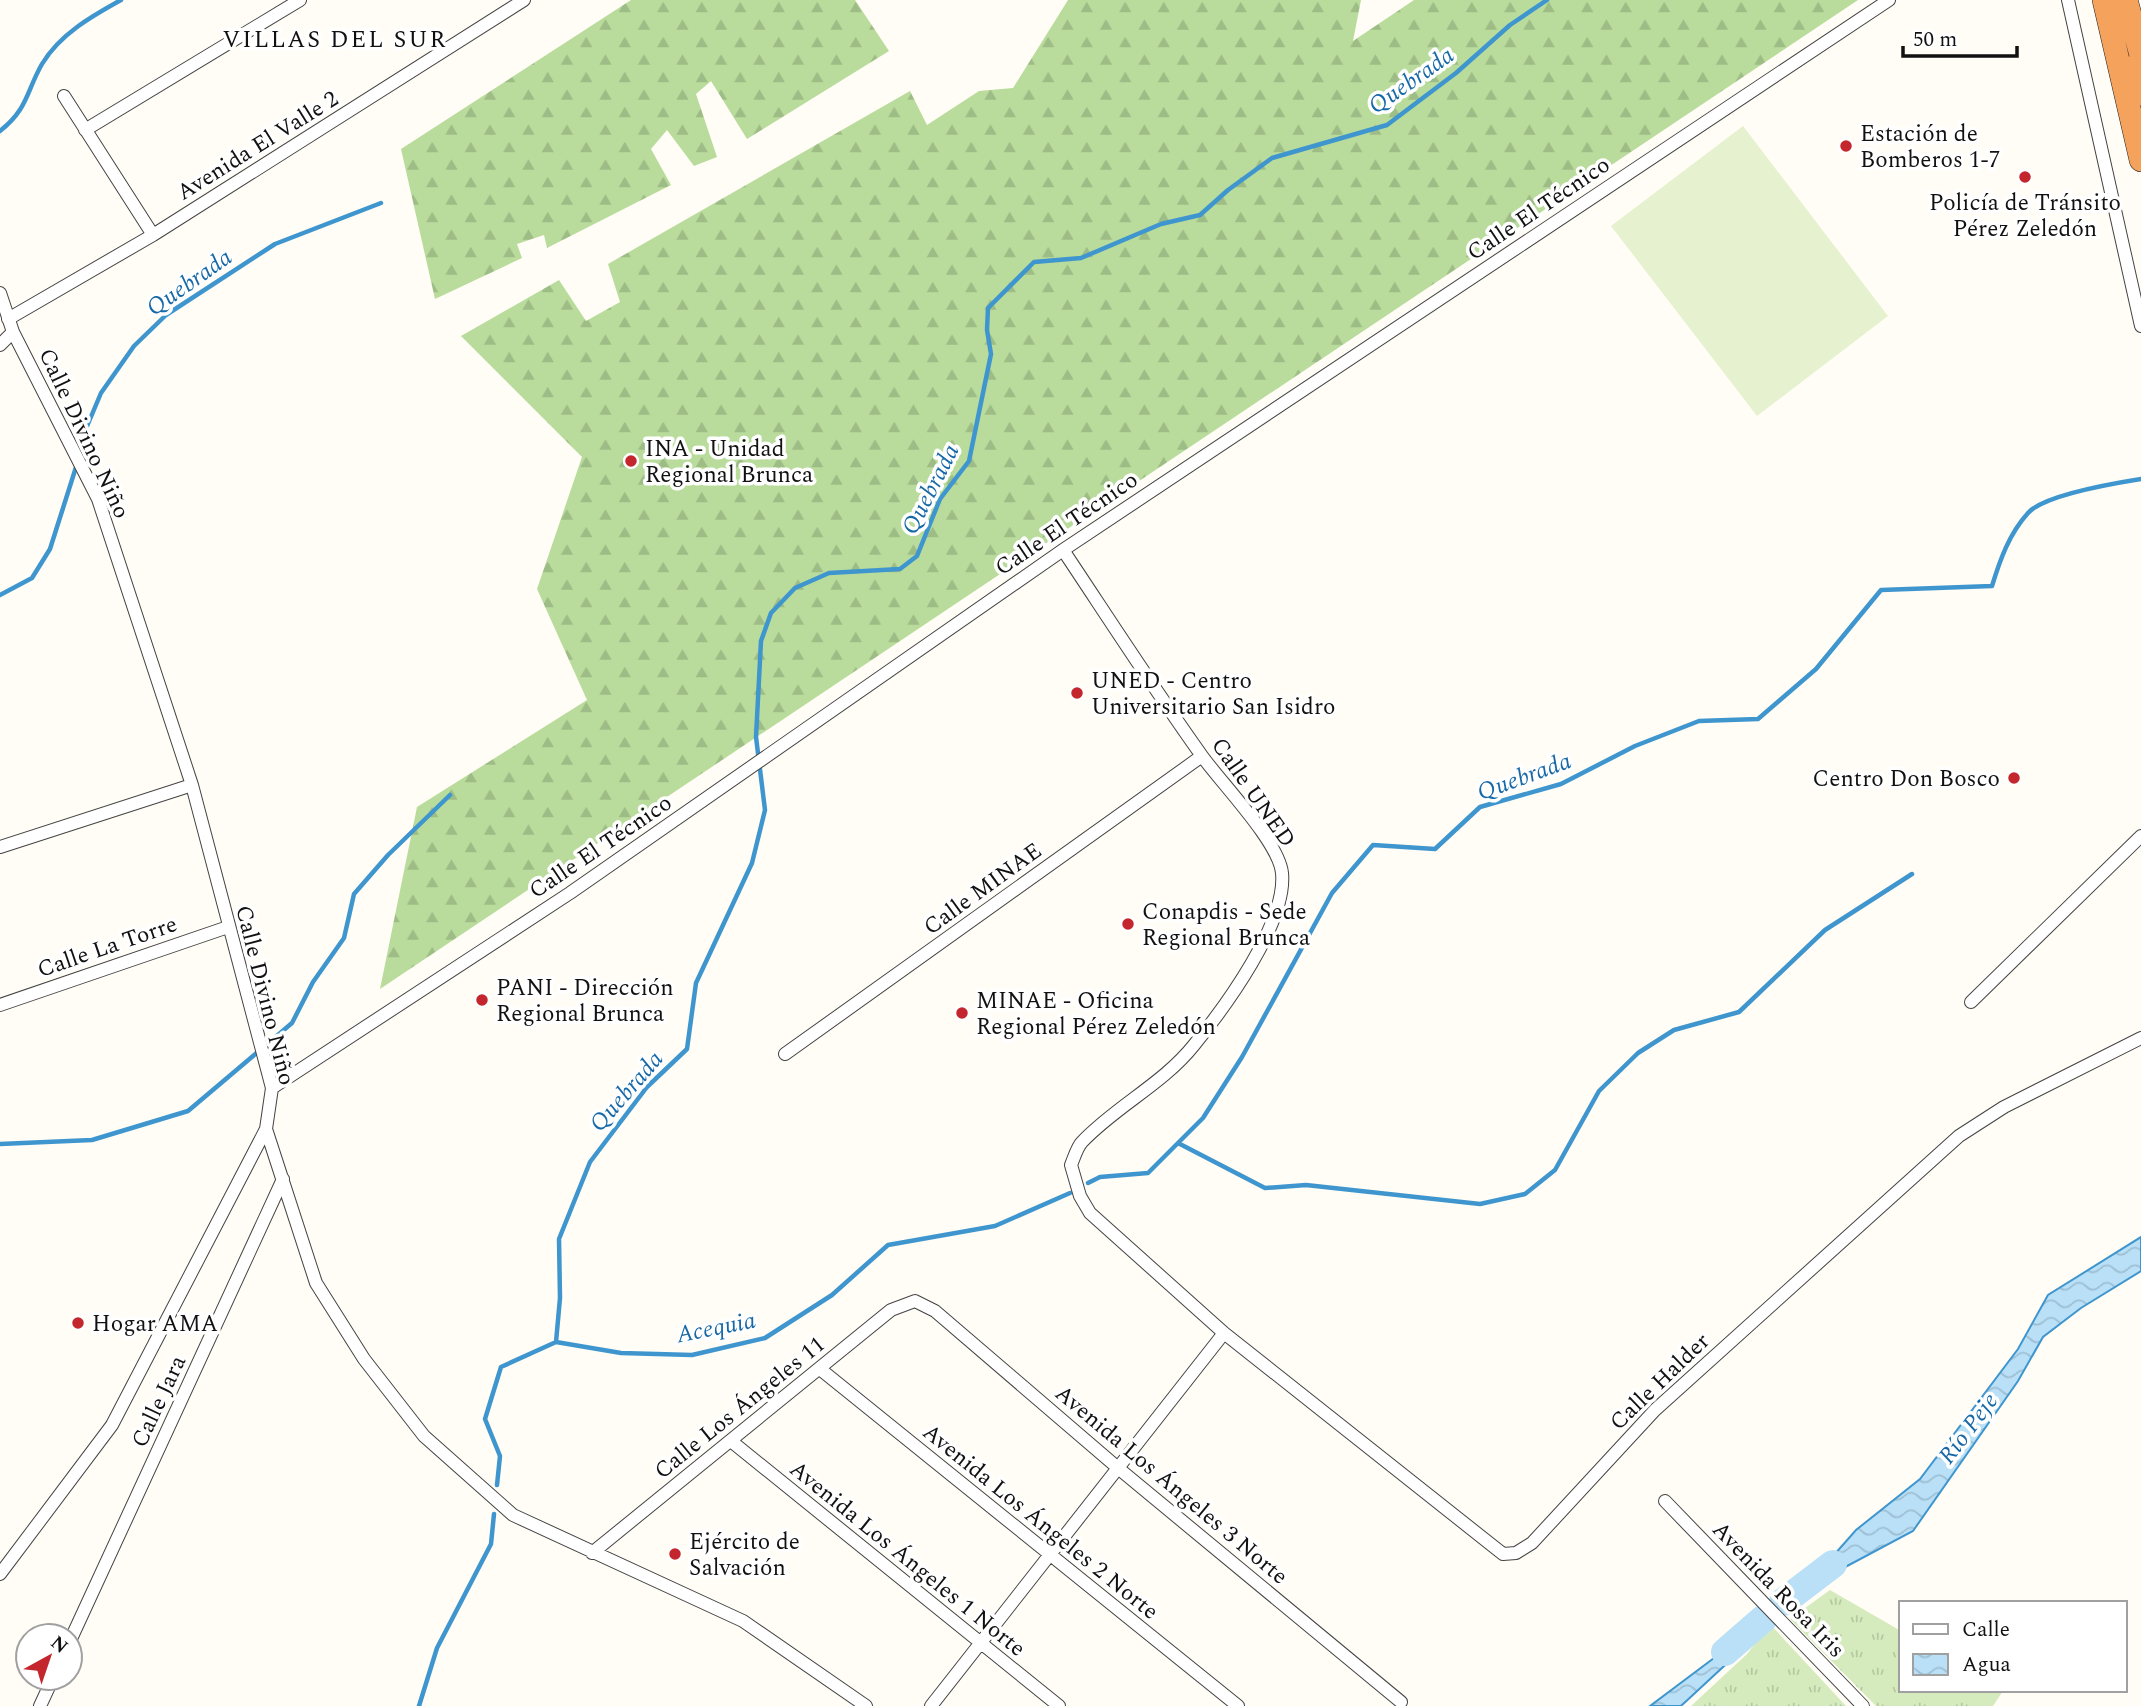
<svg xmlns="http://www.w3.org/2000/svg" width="2141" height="1706" font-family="Spectral,serif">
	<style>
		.grass { fill: url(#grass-tufts) }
		.forest { fill: url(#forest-firs) }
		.pitch { fill: #e6f2cf }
		.water { fill: url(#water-waves); stroke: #3f96cf; stroke-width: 2 }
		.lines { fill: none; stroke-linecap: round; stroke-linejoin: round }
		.stream { stroke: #3f96cf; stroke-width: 4.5 }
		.river { stroke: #b9e0f7; stroke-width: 28 }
		.street-casing { stroke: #444; stroke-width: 14 }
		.highway-casing { stroke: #222; stroke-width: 24 }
		.street { stroke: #fff; stroke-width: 12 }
		.highway { stroke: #f5a25d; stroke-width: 23 }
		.poi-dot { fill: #c4262e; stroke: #fff; stroke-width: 2.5 }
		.labels { text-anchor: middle; stroke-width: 7; stroke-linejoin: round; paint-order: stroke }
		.poi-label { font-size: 23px; fill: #111; stroke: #fff; text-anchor: start }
		.street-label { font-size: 23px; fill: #111; stroke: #fff }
		.neighbourhood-label { font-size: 24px; letter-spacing: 2px; fill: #111; stroke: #fff }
		.water-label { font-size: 24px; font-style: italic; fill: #1768a6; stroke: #fff }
	</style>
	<defs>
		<pattern id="grass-tufts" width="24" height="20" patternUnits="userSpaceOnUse" patternTransform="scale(1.75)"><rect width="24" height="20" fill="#d5ebbd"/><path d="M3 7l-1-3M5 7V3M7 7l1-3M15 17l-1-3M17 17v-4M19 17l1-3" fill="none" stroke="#b6c8a1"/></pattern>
		<pattern id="forest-firs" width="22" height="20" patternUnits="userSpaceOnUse" patternTransform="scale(1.75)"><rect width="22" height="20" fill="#b9dc9c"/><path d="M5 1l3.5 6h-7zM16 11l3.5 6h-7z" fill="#9ebc85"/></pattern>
		<pattern id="water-waves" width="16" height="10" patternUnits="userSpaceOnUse" patternTransform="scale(1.75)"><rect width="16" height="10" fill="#b9e0f7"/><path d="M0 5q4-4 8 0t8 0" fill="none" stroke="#9ebfd3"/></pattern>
	</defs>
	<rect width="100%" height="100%" fill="#fffdf5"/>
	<!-- grass -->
	<path class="grass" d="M1830 1590 1901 1631V1690L2003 1691 1993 1706H1876L1790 1619Z
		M1770 1624 1846 1706H1691L1747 1654Z"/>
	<!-- forest -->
	<path class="forest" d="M631 0H855L889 51 747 139 711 81 696 94 717 157 694 166 667 130 651 149 671 185 547 248 544 235 517 244 522 258 435 299 401 149Z
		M1068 0H1361L1353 41 1414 0H1858L380 989 417 807 587 700 537 589 582 457 461 336 559 280 586 321 620 302 608 264 910 91 927 125 979 91 1013 88Z"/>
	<!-- pitch -->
	<path class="pitch" d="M1743 126 1888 316 1757 416 1611 226Z"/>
	<!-- water -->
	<path class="water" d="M2141 1237V1271L2081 1308 2043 1337 2018 1381 1913 1531 1804 1589 1856 1530 1920 1479 2018 1349 2048 1295Z
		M1754 1628 1737 1654 1681 1706H1650Z"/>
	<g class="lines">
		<!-- stream -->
		<path class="stream" d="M0 131C28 109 26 92 42 64 60 34 92 16 121 0
			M79 455 85 431 101 393 134 346 166 315 275 244 381 203
			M0 595 32 578 50 549 77 464
			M1178 1143 1265 1188 1306 1185 1480 1204 1525 1194 1555 1170 1599 1091 1638 1053 1674 1030 1739 1012 1825 930 1912 874
			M0 1144 92 1140 188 1111 292 1023 313 982 344 938 354 894 388 855 450 795
			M1088 1183 1100 1177 1148 1173 1203 1118 1242 1057 1332 893 1373 845 1435 849 1480 807 1561 784 1635 746 1699 721 1758 719 1816 669 1881 590 1992 586C2000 560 2009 534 2028 513 2044 495 2116 483 2141 479
			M556 1342 560 1298 559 1239 590 1162 647 1087 687 1049 696 983 752 863 765 810 756 737 761 641 771 613 795 588 829 573 900 569 917 556 940 499 969 461 991 354 987 330 988 308 1034 262 1081 258 1161 224 1200 215 1228 190 1272 158 1387 125 1456 73 1510 25 1547 0
			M497 1485 500 1456 485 1419 501 1367 556 1342 621 1353 692 1355 765 1338 832 1295 888 1245 995 1226 1070 1193
			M419 1706 437 1648 491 1544 494 1514"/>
		<!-- river -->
		<path class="river" d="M1783 1602 1833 1564
			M1725 1652 1763 1619"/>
		<!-- street casing -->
		<g class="street-casing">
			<path id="street" d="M2068 0 2141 326
				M64 96 153 235
				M85 130 300 0
				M0 293 13 332 98 499 192 785 272 1088 266 1129 316 1283 364 1359 424 1436 513 1515 743 1621 866 1706
				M8 319 153 235 524 0
				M0 345 13 332
				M1063 550C1109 619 1154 689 1202 756 1222 784 1279 842 1282 873 1287 923 1225 1007 1194 1045 1163 1084 1116 1106 1082 1142 1077 1147 1074 1158 1071 1165L1080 1196 1090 1213 1224 1333 1503 1554 1516 1553 1532 1543 1655 1410 1959 1136 2004 1107 2141 1038
				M0 847 192 785
				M1971 1002 2141 836
				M0 1005 228 927
				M785 1054 1202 756
				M272 1088 570 893 1063 550 1889 0
				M820 1369 1238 1706
				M731 1441 1059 1706
				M1665 1501 1863 1706
				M592 1553 891 1310 915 1301 935 1311 1118 1468 1401 1702
				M0 1574 112 1425 266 1129
				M70 1641 283 1179
				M40 1706 53 1678
				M931 1706 1224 1333"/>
		</g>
		<!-- highway casing -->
		<g class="highway-casing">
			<path id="highway" d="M2104 0 2141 160
				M2126 0 2141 55
				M2134 96 2131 71 2141 61"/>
		</g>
		<!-- street -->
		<use href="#street" class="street"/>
		<!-- highway -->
		<use href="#highway" class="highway"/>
	</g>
	<!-- markers -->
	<g class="poi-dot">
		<circle cx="1846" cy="146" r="7"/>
		<circle cx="2025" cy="177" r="7"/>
		<circle cx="631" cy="461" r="7"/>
		<circle cx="1077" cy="693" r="7"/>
		<circle cx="2014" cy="778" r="7"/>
		<circle cx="1128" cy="924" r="7"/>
		<circle cx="482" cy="1000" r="7"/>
		<circle cx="962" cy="1013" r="7"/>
		<circle cx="78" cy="1323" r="7"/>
		<circle cx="675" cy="1554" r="7"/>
	</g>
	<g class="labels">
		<!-- poi labels -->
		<g class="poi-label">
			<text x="1860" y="141">Estación de<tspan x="1860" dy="26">Bomberos 1-7</tspan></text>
			<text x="2025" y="210" text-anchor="middle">Policía de Tránsito<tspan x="2025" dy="26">Pérez Zeledón</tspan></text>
			<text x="645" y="456">INA - Unidad<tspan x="645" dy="26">Regional Brunca</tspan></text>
			<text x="1091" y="688">UNED - Centro<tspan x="1091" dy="26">Universitario San Isidro</tspan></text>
			<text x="2000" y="786" text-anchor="end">Centro Don Bosco</text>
			<text x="1142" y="919">Conapdis - Sede<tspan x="1142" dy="26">Regional Brunca</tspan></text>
			<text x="496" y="995">PANI - Dirección<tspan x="496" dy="26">Regional Brunca</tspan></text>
			<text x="976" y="1008">MINAE - Oficina<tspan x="976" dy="26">Regional Pérez Zeledón</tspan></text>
			<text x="92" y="1331">Hogar AMA</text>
			<text x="689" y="1549">Ejército de<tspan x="689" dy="26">Salvación</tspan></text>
		</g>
		<!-- street labels -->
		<g class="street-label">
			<text transform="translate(257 145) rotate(-32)" y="8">Avenida El Valle 2</text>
			<text transform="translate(1538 208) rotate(-34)" y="8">Calle El Técnico</text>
			<text transform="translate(85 433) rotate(65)" y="8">Calle Divino Niño</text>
			<text transform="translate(1066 523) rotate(-34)" y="8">Calle El Técnico</text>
			<text transform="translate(1254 792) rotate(55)" y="8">Calle UNED</text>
			<text transform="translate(600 846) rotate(-34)" y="8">Calle El Técnico</text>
			<text transform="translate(982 888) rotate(-36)" y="8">Calle MINAE</text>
			<text transform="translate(107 946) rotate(-19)" y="8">Calle La Torre</text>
			<text transform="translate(266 995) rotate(76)" y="8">Calle Divino Niño</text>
			<text transform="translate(1659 1381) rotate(-44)" y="8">Calle Halder</text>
			<text transform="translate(158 1401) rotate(-65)" y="8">Calle Jara</text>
			<text transform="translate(739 1407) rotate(-39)" y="8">Calle Los Ángeles 11</text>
			<text transform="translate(1172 1484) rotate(40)" y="8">Avenida Los Ángeles 3 Norte</text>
			<text transform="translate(1041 1521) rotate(39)" y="8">Avenida Los Ángeles 2 Norte</text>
			<text transform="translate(908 1558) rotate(39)" y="8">Avenida Los Ángeles 1 Norte</text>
			<text transform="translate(1779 1589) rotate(46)" y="8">Avenida Rosa Iris</text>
		</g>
		<!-- neighbourhood labels -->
		<g class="neighbourhood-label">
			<text x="335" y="47">VILLAS DEL SUR</text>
		</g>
		<!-- water labels -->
		<g class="water-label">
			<text transform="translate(1411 80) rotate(-35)" y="8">Quebrada</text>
			<text transform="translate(189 282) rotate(-35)" y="8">Quebrada</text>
			<text transform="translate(930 489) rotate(-63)" y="8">Quebrada</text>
			<text transform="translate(1524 776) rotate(-20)" y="8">Quebrada</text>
			<text transform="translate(626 1091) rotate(-49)" y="8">Quebrada</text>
			<text transform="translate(716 1327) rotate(-11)" y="8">Acequia</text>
			<text transform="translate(1968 1428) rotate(-53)" y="8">Río Peje</text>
		</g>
	</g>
	<!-- legend -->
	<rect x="1899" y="1601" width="228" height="91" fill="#ffffff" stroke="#a0a0a0" stroke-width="2"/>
	<rect x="1913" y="1624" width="35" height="10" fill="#ffffff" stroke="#a0a0a0" stroke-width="2"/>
	<text x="1962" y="1636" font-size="21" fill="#111111">Calle</text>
	<rect x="1913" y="1654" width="35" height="21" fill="url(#water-waves)" stroke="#a0a0a0" stroke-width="2"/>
	<text x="1962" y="1671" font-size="21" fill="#111111">Agua</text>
	<!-- north arrow -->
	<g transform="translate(49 1657) rotate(40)"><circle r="33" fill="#ffffff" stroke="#a0a0a0" stroke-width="2"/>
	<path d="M0-5L12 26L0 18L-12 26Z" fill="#c4262e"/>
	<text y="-10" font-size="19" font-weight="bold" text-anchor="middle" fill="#111111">N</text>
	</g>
	<!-- scale -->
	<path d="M1903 46v10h114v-10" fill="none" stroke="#111111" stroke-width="3.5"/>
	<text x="1913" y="46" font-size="21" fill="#111111" stroke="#ffffff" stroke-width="5" paint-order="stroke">50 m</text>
</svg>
